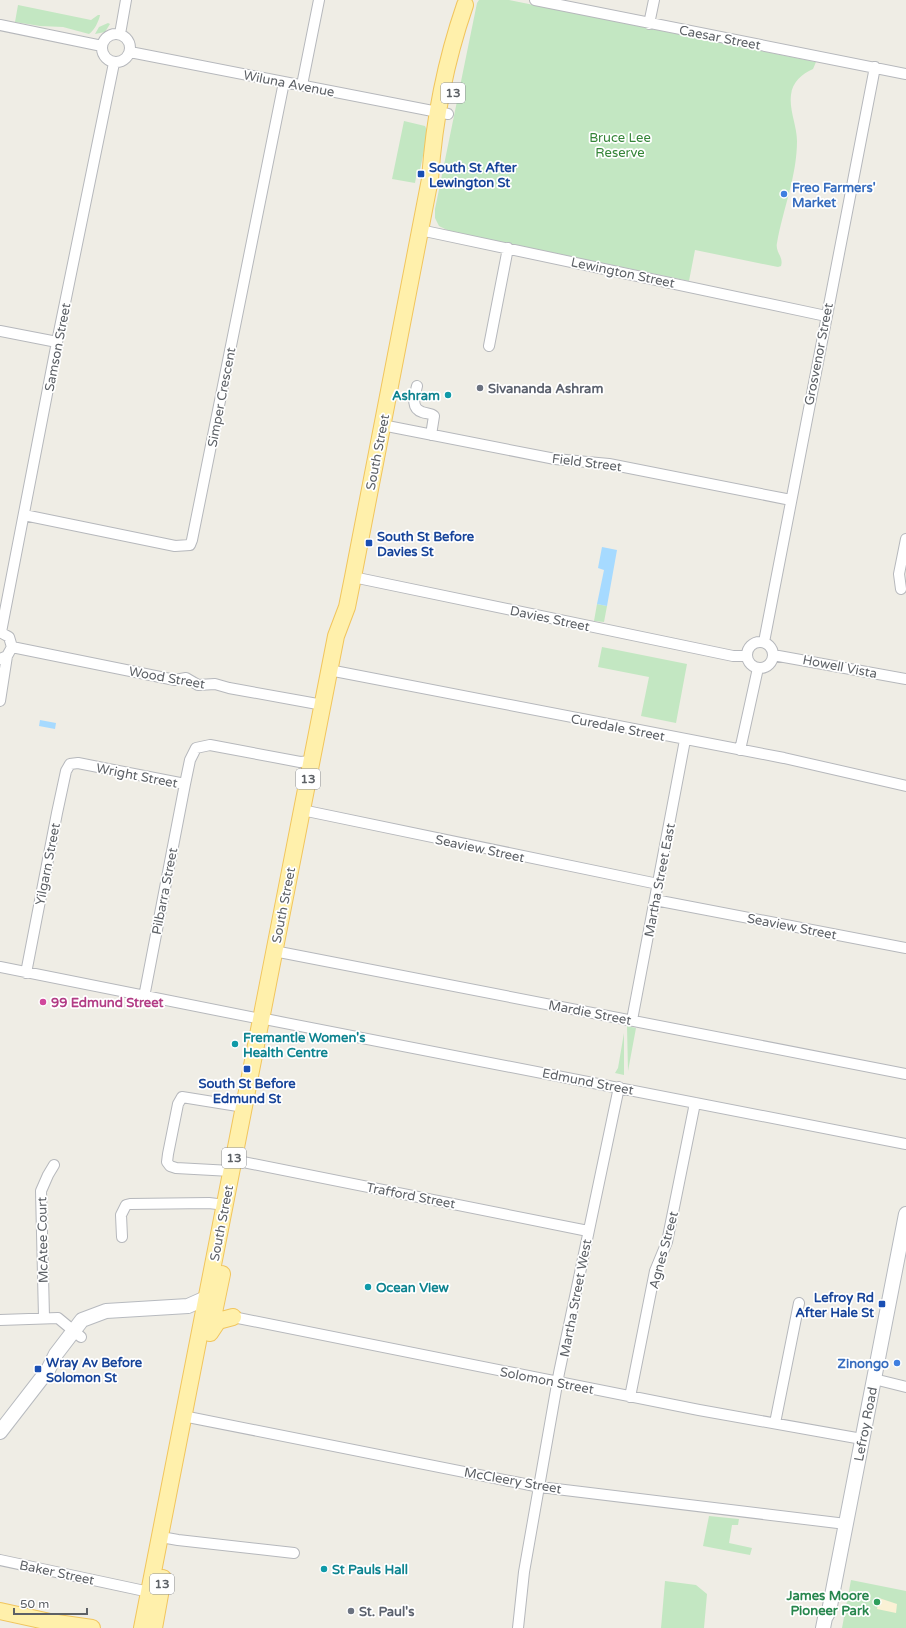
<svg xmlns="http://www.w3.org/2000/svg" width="906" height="1628" font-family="'Varela Round',sans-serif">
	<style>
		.green { fill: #c3e7c2 }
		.sand { fill: #faf1d5 }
		.water { fill: #a6daff }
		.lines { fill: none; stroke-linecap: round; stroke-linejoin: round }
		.street-casing { stroke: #b6b8bc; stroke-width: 12 }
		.secondary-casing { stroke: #b7babf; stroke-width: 16 }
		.primary-casing { stroke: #f1c55d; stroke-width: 18 }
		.street { stroke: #fff; stroke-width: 10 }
		.secondary { stroke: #fff; stroke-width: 14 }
		.primary { stroke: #fff0ab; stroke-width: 16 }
		.transit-dot { fill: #1a4fb4; stroke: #fff; stroke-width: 1.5 }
		.shop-dot { fill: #3f7fe0; stroke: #fff; stroke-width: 1.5 }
		.worship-dot { fill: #6b7280; stroke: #fff; stroke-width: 1.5 }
		.culture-dot { fill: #0f9aa8; stroke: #fff; stroke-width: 1.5 }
		.hotel-dot { fill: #d1479c; stroke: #fff; stroke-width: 1.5 }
		.leisure-dot { fill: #2e9e5b; stroke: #fff; stroke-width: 1.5 }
		.labels { text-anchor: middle; stroke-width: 3.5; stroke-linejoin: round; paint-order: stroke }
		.shield { fill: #fff; stroke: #8e9094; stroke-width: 1 }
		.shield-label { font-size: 12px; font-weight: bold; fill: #5d6166 }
		.street-label { font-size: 13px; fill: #5d6166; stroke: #fff }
		.park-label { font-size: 13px; fill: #358538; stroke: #fff }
		.transit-label { font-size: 13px; font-weight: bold; fill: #164399; stroke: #fff; text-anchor: start }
		.shop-label { font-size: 13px; font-weight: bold; fill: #366cbe; stroke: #fff; text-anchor: start }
		.worship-label { font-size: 13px; font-weight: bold; fill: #5b616d; stroke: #fff; text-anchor: start }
		.culture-label { font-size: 13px; font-weight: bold; fill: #0d838f; stroke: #fff; text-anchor: start }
		.hotel-label { font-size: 13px; font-weight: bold; fill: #b23c85; stroke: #fff; text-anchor: start }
		.leisure-label { font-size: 13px; font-weight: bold; fill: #27864d; stroke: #fff; text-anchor: end }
	</style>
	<rect width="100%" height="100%" fill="#efede5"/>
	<!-- green -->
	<path class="green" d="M479 0H509L816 62 813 69C802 74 792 82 791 95 789 110 797 126 797 141 797 176 783 209 777 243 775 252 784 257 781 266L778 267 695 250 689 281 449 231 439 226 435 218V209L477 3Z
		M18 5 91 20 98 15H100C99 21 94 31 89 34L63 27 40 26 15 22Z
		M108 23 110 24 105 32 95 34 99 27Z
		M404 121 425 126 428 132 420 170 417 172 415 183 392 179Z
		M597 604 607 606 604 622 594 621Z
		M602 647 687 664 676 723 641 716 649 677 598 667Z
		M627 1026 636 1028 628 1071Z
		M624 1033V1075L615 1073 618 1068Z
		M709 1516 739 1519 738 1525H732L729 1543 752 1548 750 1555 703 1546Z
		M851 1580 906 1591V1628H842Z
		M665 1581 696 1585 707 1594 704 1628H661Z"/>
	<!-- sand -->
	<path class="sand" d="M879 1598 897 1604 896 1613 877 1609Z"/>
	<!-- water -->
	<path class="water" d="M602 547 617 550 607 606 597 604 604 570 598 568Z
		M40 720 56 723 55 729 39 726Z"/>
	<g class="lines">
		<!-- street casing -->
		<g class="street-casing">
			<path id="street" d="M535 0 906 74
				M649 24 654 0
				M0 25 102 46
				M102 48a14 14 0 1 1 28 0a14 14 0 1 1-28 0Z
				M120 34 126 0
				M130 52 448 114
				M302 85 319 0
				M420 230 826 316
				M0 331 57 342
				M489 346 508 248
				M417 386C415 395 410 408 422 412 427 414 431 413 434 416L431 435
				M382 425 555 459 609 464 791 500
				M24 515 175 546 190 545 192 540 284 82
				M353 577 733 656H747
				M901 589 899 574 906 539
				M0 632 9 637 12 647 7 656 0 659
				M1 632 57 342 114 63
				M764 642 875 67
				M747 655a13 13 0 1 1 26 0a13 13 0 1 1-26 0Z
				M12 647 175 680 186 678 198 685 215 684 229 688 323 705
				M773 655 906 679
				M329 670 784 758 906 786
				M0 701 7 656
				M740 750 758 668
				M302 810 658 884
				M655 900 906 948
				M274 951 906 1074
				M0 967 261 1019
				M26 973 57 813 66 771 70 764 78 763 185 784
				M144 997 185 784 190 760 196 748 210 745 300 762 312 761
				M270 1020 906 1144
				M632 1020 685 740
				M233 1160 588 1231
				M231 1171 176 1168 170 1166 167 1162 168 1154 178 1104 182 1097 244 1107
				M122 1237 121 1215 126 1205 130 1204 209 1203 225 1205
				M44 1317 41 1191 48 1175 54 1165
				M233 1317 699 1410 862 1439
				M0 1320 58 1318 81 1337
				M874 1379 906 1387
				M630 1397 655 1271 667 1242 695 1103
				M183 1416 540 1487 846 1524
				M775 1423 799 1303
				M161 1537 178 1540 294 1553
				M0 1560 154 1593
				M518 1628 524 1572 559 1373 619 1087"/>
		</g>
		<!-- secondary casing -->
		<g class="secondary-casing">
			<path id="secondary" d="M0 1432 48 1370 56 1354 82 1320 106 1311 188 1306 206 1298
				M823 1628 825 1618 829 1611 906 1214"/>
		</g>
		<!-- primary casing -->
		<g class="primary-casing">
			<path id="primary" d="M212 1322 222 1274
				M210 1333 218 1321 233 1317
				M0 1611 50 1622 92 1628
				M142 1628 336 636 347 607 353 577 430 179C434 121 446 60 465 5
				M154 1628 163 1578"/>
		</g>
		<!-- street -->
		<use href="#street" class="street"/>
		<!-- secondary -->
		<use href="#secondary" class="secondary"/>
		<!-- primary -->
		<use href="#primary" class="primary"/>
	</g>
	<!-- markers -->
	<g class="transit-dot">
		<rect x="417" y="170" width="8" height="8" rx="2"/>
		<rect x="365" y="539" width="8" height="8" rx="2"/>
		<rect x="243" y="1065" width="8" height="8" rx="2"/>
		<rect x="878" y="1300" width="8" height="8" rx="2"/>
		<rect x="34" y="1365" width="8" height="8" rx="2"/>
	</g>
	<g class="shop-dot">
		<circle cx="784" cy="194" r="4"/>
		<circle cx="897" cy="1363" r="4"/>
	</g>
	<g class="worship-dot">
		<circle cx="480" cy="388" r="4"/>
		<circle cx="351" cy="1611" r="4"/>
	</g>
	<g class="culture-dot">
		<circle cx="448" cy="395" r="4"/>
		<circle cx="235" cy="1044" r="4"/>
		<circle cx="368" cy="1287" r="4"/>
		<circle cx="324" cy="1569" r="4"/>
	</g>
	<circle class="hotel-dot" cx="43" cy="1002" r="4"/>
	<circle class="leisure-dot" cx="877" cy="1602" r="4"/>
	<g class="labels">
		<!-- shield labels -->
		<g class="shield">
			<rect x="441" y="83" width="24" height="20" rx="3"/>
			<rect x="296" y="769" width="24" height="20" rx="3"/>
			<rect x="222" y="1148" width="24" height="20" rx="3"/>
			<rect x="150" y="1574" width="24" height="20" rx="3"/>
		</g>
		<g class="shield-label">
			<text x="453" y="97">13</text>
			<text x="308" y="783">13</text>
			<text x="234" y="1162">13</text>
			<text x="162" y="1588">13</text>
		</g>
		<!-- street labels -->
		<g class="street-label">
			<text transform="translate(720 37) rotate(11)" y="5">Caesar Street</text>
			<text transform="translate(289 83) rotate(11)" y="5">Wiluna Avenue</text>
			<text transform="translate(623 272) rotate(12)" y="5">Lewington Street</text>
			<text transform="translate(57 347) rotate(-79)" y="5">Samson Street</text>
			<text transform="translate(818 354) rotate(-79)" y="5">Grosvenor Street</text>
			<text transform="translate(221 397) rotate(-79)" y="5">Simper Crescent</text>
			<text transform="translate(377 452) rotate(-79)" y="5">South Street</text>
			<text transform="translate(587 462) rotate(7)" y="5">Field Street</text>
			<text transform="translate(550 618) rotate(12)" y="5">Davies Street</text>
			<text transform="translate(840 666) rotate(11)" y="5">Howell Vista</text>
			<text transform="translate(167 677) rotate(10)" y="5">Wood Street</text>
			<text transform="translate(618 727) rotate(11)" y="5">Curedale Street</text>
			<text transform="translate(137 775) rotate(11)" y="5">Wright Street</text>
			<text transform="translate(480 848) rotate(12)" y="5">Seaview Street</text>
			<text transform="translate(47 864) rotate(-79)" y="5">Yilgarn Street</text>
			<text transform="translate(659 880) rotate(-79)" y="5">Martha Street East</text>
			<text transform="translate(164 891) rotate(-79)" y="5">Pilbarra Street</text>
			<text transform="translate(283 905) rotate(-79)" y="5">South Street</text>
			<text transform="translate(792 926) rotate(11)" y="5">Seaview Street</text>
			<text transform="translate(590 1012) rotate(11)" y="5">Mardie Street</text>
			<text transform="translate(588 1081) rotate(11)" y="5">Edmund Street</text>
			<text transform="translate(411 1195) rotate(11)" y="5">Trafford Street</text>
			<text transform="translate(221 1223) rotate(-79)" y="5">South Street</text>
			<text transform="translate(42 1240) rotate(-91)" y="5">McAtee Court</text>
			<text transform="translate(663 1250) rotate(-75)" y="5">Agnes Street</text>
			<text transform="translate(575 1298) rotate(-79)" y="5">Martha Street West</text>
			<text transform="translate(547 1380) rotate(11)" y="5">Solomon Street</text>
			<text transform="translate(865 1424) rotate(-79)" y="5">Lefroy Road</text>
			<text transform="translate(513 1480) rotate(10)" y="5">McCleery Street</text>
			<text transform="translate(57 1572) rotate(12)" y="5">Baker Street</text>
		</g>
		<!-- park labels -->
		<g class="park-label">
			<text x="620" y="142">Bruce Lee<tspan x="620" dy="15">Reserve</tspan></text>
		</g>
		<!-- transit labels -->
		<g class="transit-label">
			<text x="429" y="172">South St After<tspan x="429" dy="15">Lewington St</tspan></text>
			<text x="377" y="541">South St Before<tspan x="377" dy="15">Davies St</tspan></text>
			<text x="247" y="1088" text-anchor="middle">South St Before<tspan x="247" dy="15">Edmund St</tspan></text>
			<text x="874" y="1302" text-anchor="end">Lefroy Rd<tspan x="874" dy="15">After Hale St</tspan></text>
			<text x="46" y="1367">Wray Av Before<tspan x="46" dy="15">Solomon St</tspan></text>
		</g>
		<!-- shop labels -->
		<g class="shop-label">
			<text x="792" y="192">Freo Farmers'<tspan x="792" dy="15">Market</tspan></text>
			<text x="889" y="1368" text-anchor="end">Zinongo</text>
		</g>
		<!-- worship labels -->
		<g class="worship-label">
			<text x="488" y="393">Sivananda Ashram</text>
			<text x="359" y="1616">St. Paul's</text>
		</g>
		<!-- culture labels -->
		<g class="culture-label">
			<text x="440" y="400" text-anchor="end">Ashram</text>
			<text x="243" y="1042">Fremantle Women's<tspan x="243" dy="15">Health Centre</tspan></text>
			<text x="376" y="1292">Ocean View</text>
			<text x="332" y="1574">St Pauls Hall</text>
		</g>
		<!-- hotel labels -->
		<g class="hotel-label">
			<text x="51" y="1007">99 Edmund Street</text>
		</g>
		<!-- leisure labels -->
		<g class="leisure-label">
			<text x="869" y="1600">James Moore<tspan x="869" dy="15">Pioneer Park</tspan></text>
		</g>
	</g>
	<!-- scale -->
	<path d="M14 1608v6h73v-6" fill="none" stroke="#5d6166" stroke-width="2"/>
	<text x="20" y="1608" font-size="12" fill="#5d6166" stroke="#ffffff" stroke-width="3" paint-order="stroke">50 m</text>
</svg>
